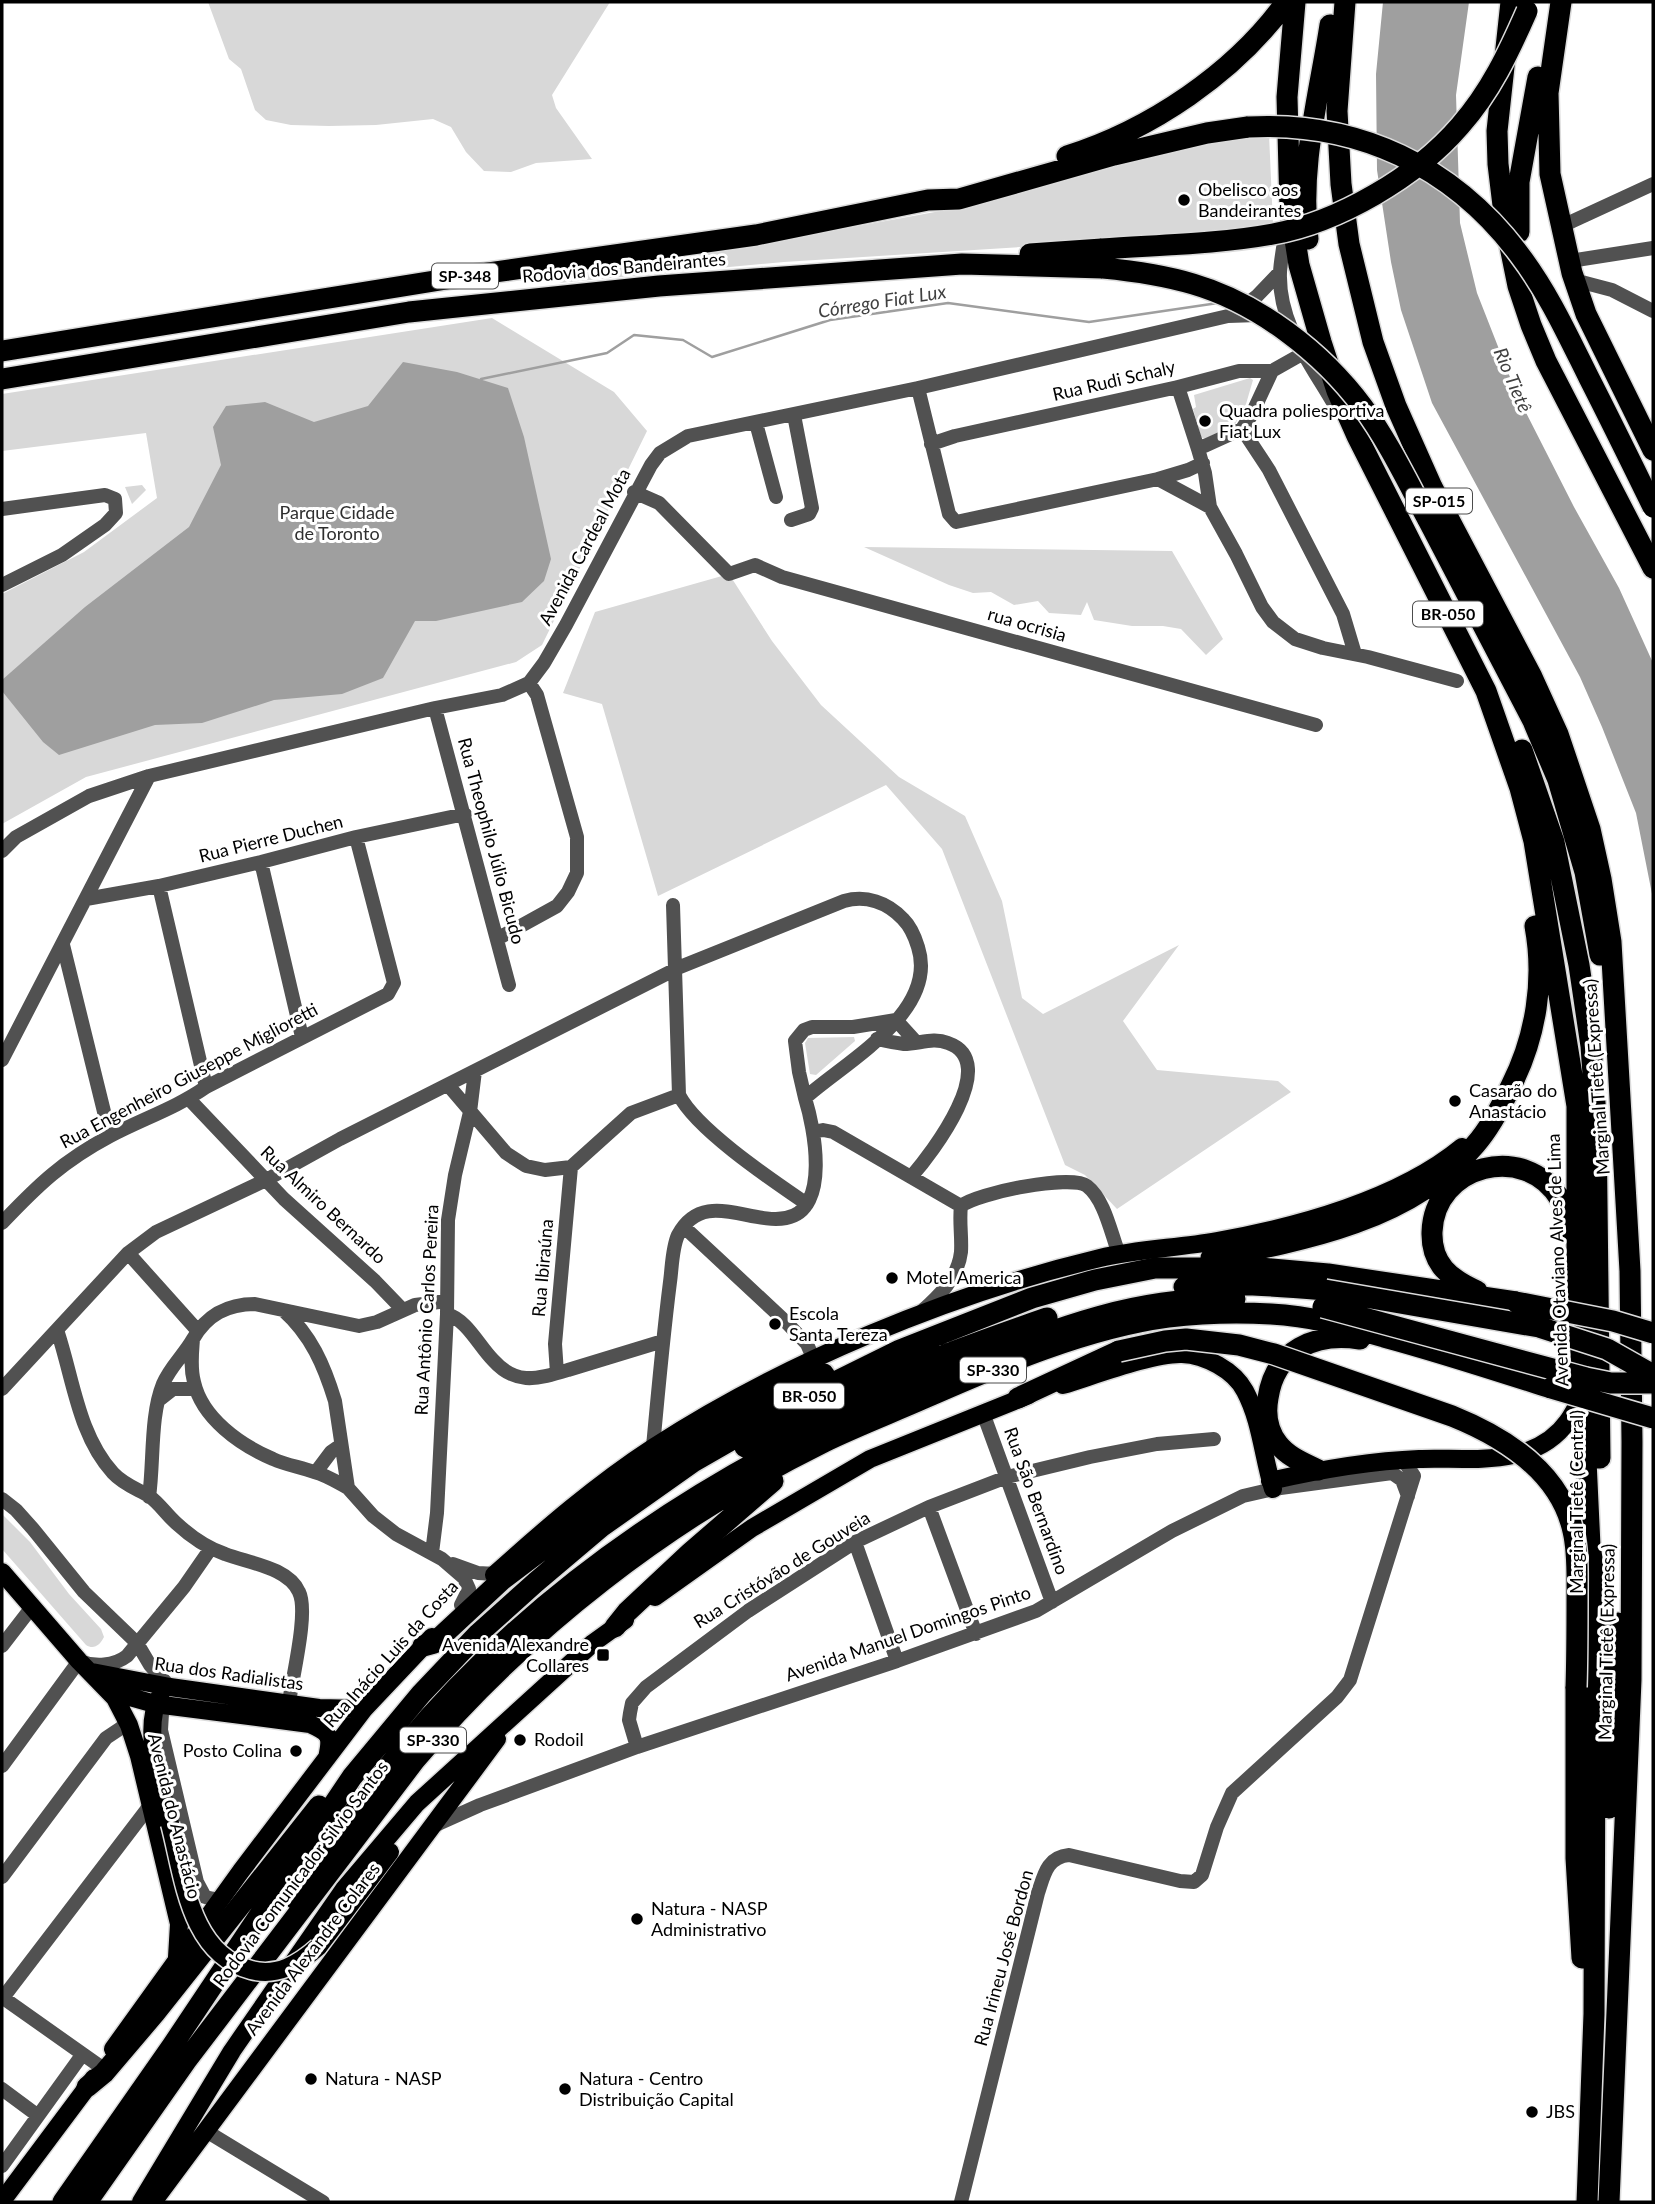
<svg xmlns="http://www.w3.org/2000/svg" width="1655" height="2204" font-family="Lato,sans-serif">
	<style>
		.green { fill: #d8d8d8 }
		.water { fill: #9f9f9f }
		.lines { fill: none; stroke-linecap: round; stroke-linejoin: round }
		.stream { stroke: #9f9f9f; stroke-width: 2.5 }
		.major-casing { stroke: #dbdbdb; stroke-width: 21 }
		.highway-casing { stroke: #dbdbdb; stroke-width: 24 }
		.minor { stroke: #515151; stroke-width: 14 }
		.major { stroke: #000; stroke-width: 18 }
		.highway { stroke: #000; stroke-width: 21 }
		.major-bridge-casing { stroke: #dbdbdb; stroke-width: 21; stroke-linecap: butt }
		.highway-bridge-casing { stroke: #dbdbdb; stroke-width: 24; stroke-linecap: butt }
		.major-bridge { stroke: #000; stroke-width: 18 }
		.highway-bridge { stroke: #000; stroke-width: 21 }
		.poi-dot { fill: #000; stroke: #fff; stroke-width: 2.5 }
		.labels { text-anchor: middle; stroke-width: 6; stroke-linejoin: round; paint-order: stroke }
		.shield { fill: #fff; stroke: #4c4c4c; stroke-width: 2 }
		.shield-label { font-size: 16px; font-weight: bold; fill: #000 }
		.poi-label { font-size: 18px; fill: #000; stroke: #fff; text-anchor: start }
		.street-label { font-size: 18px; fill: #000; stroke: #fff }
		.park-label { font-size: 18px; fill: #2f2f2f; stroke: #fff }
		.water-label { font-size: 19px; font-style: italic; fill: #404040; stroke: #fff }
	</style>
	<rect width="100%" height="100%" fill="#fff"/>
	<!-- green -->
	<path class="green" d="M208 2H610L552 95 556 108 592 159 536 163 511 172 484 171 466 152 451 127 433 119 376 125 329 126 291 125 266 120 255 110 241 69 229 59Z
		M1269 134 1273 224 1243 230 1100 242 784 262 558 283V276L655 263 946 210 1108 166 1167 146Z
		M492 318 614 392 647 431 542 645 516 662 86 777 2 824V594L84 552 157 498 146 433 2 451V394Z
		M1250 378 1253 380 1246 404 1234 426 1204 439 1201 437 1193 409 1196 407 1194 395Z
		M142 485 146 490 132 504 125 487Z
		M864 547 1172 551 1223 639 1206 655 1181 629 1163 626H1132L1094 620 1087 602 1081 615 1049 613 1038 601 1014 605 991 592 973 593 949 585Z
		M729 574 772 641 821 705 899 777 965 816 1002 901 1022 998 1043 1014 1179 945 1123 1021 1157 1070 1278 1081 1291 1092 1117 1209 1085 1175 1065 1165 942 849 886 785 658 896 602 704 563 693 595 612Z
		M854 1037 855 1041 816 1075 810 1074 805 1043 808 1038Z
		M2 1514 30 1542 69 1594 101 1629 104 1637C100 1645 94 1650 86 1645L2 1549Z"/>
	<!-- water -->
	<path class="water" d="M1383 2H1469L1456 95 1460 223 1477 293 1517 395 1574 507 1619 588 1653 663V899L1636 813 1602 727 1580 677 1432 403 1401 310 1391 262 1377 170 1376 74Z
		M403 362 457 372 508 388 524 437 551 559 544 581 522 602 436 621H415L383 678 342 694 274 700 202 723 155 725 59 755 43 742 2 691V680L85 607 189 527 221 465 213 427 226 406 265 402 314 422 368 406Z"/>
	<g class="lines">
		<!-- stream -->
		<path class="stream" d="M481 379 607 353 634 335 683 340 712 357 830 320 948 303 1089 322 1218 303"/>
		<!-- major casing -->
		<g class="major-casing">
			<path id="major" d="M1063 1385C1093 1376 1153 1353 1182 1354 1205 1355 1234 1370 1245 1391 1261 1421 1263 1457 1273 1489
				M1270 1481C1318 1470 1369 1461 1419 1459 1469 1457 1534 1469 1568 1421 1574 1412 1579 1402 1584 1393
				M2 1572 79 1661 115 1698 129 1725 139 1756 179 1924 177 1957
				M494 1575C544 1530 597 1484 654 1447 784 1363 949 1294 1100 1258 1138 1249 1178 1248 1217 1241 1297 1227 1399 1199 1462 1147
				M655 1597 752 1528 870 1459 1029 1395
				M92 1672 170 1687 319 1708 364 1709
				M108 1686 123 1695 155 1704 310 1724C330 1733 332 1736 327 1758
				M160 1696C141 1729 162 1789 170 1824
				M318 1947 390 1852
				M113 2049 241 1871 345 1734 364 1709 432 1637
				M2 2201 94 2078
				M141 2202 232 2051 344 1889 417 1803 593 1643 625 1620
				M153 2202 497 1739"/>
		</g>
		<!-- highway casing -->
		<g class="highway-casing">
			<path id="highway" d="M1295 2 1287 97 1290 208 1299 265 1321 342 1337 391 1357 436 1486 691 1520 788 1534 841 1577 1106V1267L1590 1546 1599 1603
				M1345 2 1337 111 1341 184 1349 244 1373 342 1396 406 1432 487 1532 677 1558 734 1590 829 1601 879 1611 942 1630 1271 1632 1442 1631 1680 1609 2202
				M1511 2 1497 131 1498 164 1505 222 1518 286 1531 325 1546 361 1653 568
				M1561 2 1548 93 1550 174 1572 273 1586 314 1653 450
				M1067 156C1150 130 1235 73 1286 2
				M1519 232V182L1538 77
				M1308 239C1299 166 1319 97 1330 25
				M1030 254 1102 249
				M2 351 459 277 756 235 928 200 959 199 1114 155 1207 133 1248 127
				M2 379 409 312 659 286 962 264 1103 268
				M1427 518 1533 721 1558 780 1585 872 1600 955
				M1522 750 1554 842 1579 965 1591 1046 1596 1117 1600 1458
				M1211 1258C1302 1241 1412 1221 1475 1145 1490 1128 1501 1107 1511 1086 1536 1037 1545 980 1535 926
				M1184 1287C1231 1282 1277 1286 1325 1290
				M1477 1291C1450 1279 1431 1264 1432 1232 1434 1165 1525 1141 1560 1199 1566 1208 1567 1219 1570 1230
				M1018 1398 1119 1351
				M745 1447C841 1392 943 1354 1047 1318
				M1318 1470C1304 1463 1288 1457 1278 1444 1268 1431 1265 1414 1268 1398 1275 1350 1315 1332 1360 1339
				M615 1627 627 1612 690 1553 773 1481
				M423 1646 434 1643 503 1579 641 1475 684 1446 777 1394 824 1374
				M1576 1687V1858L1582 1958
				M1609 1808 1618 1623
				M295 1899C328 1847 364 1796 403 1748 552 1568 751 1448 967 1364 1057 1328 1136 1296 1235 1299
				M87 2087 104 2073 155 2013 319 1806
				M63 2202 172 2046 352 1777 421 1694 478 1634 536 1582 601 1527 693 1462 813 1393 900 1350 1032 1298 1095 1280 1155 1268 1250 1267 1328 1274 1516 1302
				M87 2202 186 2061 415 1760C527 1628 668 1519 824 1442 857 1426 891 1413 925 1398 1000 1365 1086 1328 1168 1317 1202 1313 1237 1312 1271 1314 1310 1316 1347 1326 1384 1337 1440 1352 1495 1370 1551 1388
				M1587 2202 1594 2014 1595 1710 1599 1592"/>
		</g>
		<!-- minor -->
		<path class="minor" d="M1287 223C1285 239 1281 256 1280 272 1278 324 1311 364 1335 406
			M1562 226 1653 184
			M1570 261 1653 248
			M1574 280 1612 290 1653 311
			M1240 309 1257 296 1280 272
			M1272 371 1252 414 1242 429 1198 449 1205 473 1210 507 1236 554 1262 607 1273 622 1295 639 1323 648 1368 657 1457 681
			M1178 387 1198 449
			M918 388 949 514 956 522 1158 479 1188 470 1203 463
			M756 423 776 497
			M1242 429 1269 470 1343 614 1355 654
			M931 444 955 436 1178 387 1239 371H1272L1302 354
			M1158 479 1210 507
			M634 492 659 503 729 574 755 565 782 577 1316 725
			M2 509 105 495 115 499 116 513 105 525 62 555 2 585
			M791 520 809 514 812 508 794 415
			M435 708 509 985
			M2 851 16 837 89 796 149 776 435 708 502 695 529 683 544 663 566 625 651 465 660 453 688 436 918 388 1228 316 1258 315
			M261 862 302 1037
			M159 886 206 1087
			M86 899 159 886 261 862 356 837 465 814
			M673 905 679 1095C697 1130 772 1180 807 1204
			M497 939 557 906 568 892 577 873V837L537 695 529 683
			M63 945 110 1136
			M877 1039C886 1041 896 1043 904 1044 919 1044 933 1037 948 1043 1002 1062 932 1153 911 1177
			M2 1060 149 776
			M448 1085 506 1153 526 1166 545 1170 571 1167 631 1113 679 1095
			M805 1098 799 1072 795 1041 804 1030 812 1027H853L896 1020 916 1042
			M189 1099 284 1199 375 1281 402 1309
			M813 1132 823 1130 833 1132 961 1206
			M2 1223C38 1185 63 1161 110 1136 142 1119 176 1108 206 1087L388 994 394 983 356 837
			M684 1227 785 1321 807 1344 814 1360
			M128 1253 197 1330
			M283 1310C311 1335 324 1365 335 1401L348 1488 373 1516 396 1534 442 1559 464 1578 469 1589 461 1605
			M921 1312C939 1296 958 1278 961 1252 962 1236 959 1221 961 1206 977 1193 1071 1174 1087 1186 1105 1200 1111 1234 1119 1254
			M447 1314C467 1320 479 1346 493 1360 501 1369 513 1377 526 1378 539 1379 555 1374 568 1370 600 1360 631 1351 663 1341
			M57 1330C73 1377 78 1435 113 1473 123 1484 137 1489 149 1496 159 1503 166 1514 176 1523 189 1535 207 1548 225 1554 248 1563 288 1567 299 1592 309 1612 292 1678 289 1703
			M193 1339C192 1353 190 1368 194 1382 202 1418 240 1445 273 1459 286 1465 300 1467 314 1472 326 1475 337 1482 348 1488
			M557 1373 555 1344 571 1167
			M2 1389 128 1253 156 1232 266 1180 340 1139 680 967 844 901C866 895 887 902 903 919 910 926 915 937 918 947 939 1012 845 1062 805 1098 814 1127 831 1210 786 1218 750 1225 703 1188 678 1235 672 1248 672 1268 670 1282 663 1337 658 1392 653 1447
			M159 1400 173 1389H196
			M983 1413 1052 1602
			M316 1472 331 1452 341 1445
			M149 1497C154 1462 150 1416 163 1384 170 1367 184 1355 193 1339 207 1315 227 1304 255 1304L359 1326 377 1322 415 1305 447 1301
			M2 1499 16 1510 33 1529 84 1592 137 1643 150 1665 170 1687
			M929 1507 976 1634
			M855 1542 897 1661
			M432 1553 437 1513 447 1314 448 1220 455 1175 470 1112 475 1071
			M453 1564 478 1573 496 1574
			M2 1646 32 1607
			M162 1713 161 1730 197 1882 205 1897 219 1900
			M637 1747 629 1720 630 1713 632 1703 646 1687 748 1611 855 1542 929 1507 1007 1477 1090 1457 1157 1444 1214 1439
			M2 1766 79 1661C95 1667 114 1666 127 1656L184 1587 211 1548
			M431 1827 480 1805 637 1747 897 1661 1036 1611 1172 1531 1243 1496 1273 1489 1392 1473 1402 1480 1408 1496
			M2 1877 106 1738 121 1728 129 1725
			M2 1997 101 2067
			M2 1999 151 1804
			M2 2089 37 2115
			M206 2131 323 2202
			M2 2166 82 2055
			M961 2202 1038 1893C1044 1875 1047 1857 1069 1855L1180 1881 1194 1882 1202 1875 1217 1827 1232 1793 1337 1697 1350 1680 1414 1476 1404 1461"/>
		<!-- major -->
		<use href="#major" class="major"/>
		<!-- highway -->
		<use href="#highway" class="highway"/>
		<!-- major-bridge casing -->
		<g class="major-bridge-casing">
			<path id="major-bridge" d="M170 1824C184 1876 189 1954 251 1970 277 1977 299 1964 318 1947"/>
		</g>
		<!-- highway-bridge casing -->
		<g class="highway-bridge-casing">
			<path id="highway-bridge" d="M1248 127C1358 121 1453 166 1519 254 1548 292 1568 336 1589 378 1611 421 1632 464 1653 507
				M1102 249C1158 245 1219 244 1273 234 1339 222 1416 177 1460 126 1490 92 1509 52 1527 11
				M1103 268C1134 271 1163 275 1193 284 1258 303 1322 352 1363 407 1388 441 1407 481 1427 518
				M1325 1290 1539 1327 1607 1349 1653 1375
				M1516 1302 1613 1321 1653 1333
				M1323 1307 1586 1378 1611 1383H1653
				M1119 1351 1165 1341 1186 1339 1239 1345 1274 1354 1452 1416C1504 1437 1560 1472 1573 1531 1578 1552 1577 1574 1577 1595 1577 1626 1577 1657 1576 1687
				M1551 1388 1653 1418"/>
		</g>
		<!-- major-bridge -->
		<use href="#major-bridge" class="major-bridge"/>
		<!-- highway-bridge -->
		<use href="#highway-bridge" class="highway-bridge"/>
	</g>
	<!-- markers -->
	<g class="poi-dot">
		<circle cx="1184" cy="200" r="7"/>
		<circle cx="1205" cy="421" r="7"/>
		<circle cx="1455" cy="1101" r="7"/>
		<circle cx="892" cy="1278" r="7"/>
		<circle cx="775" cy="1324" r="7"/>
		<rect x="596" y="1648" width="14" height="14" rx="3.5"/>
		<circle cx="520" cy="1740" r="7"/>
		<circle cx="296" cy="1751" r="7"/>
		<circle cx="637" cy="1919" r="7"/>
		<circle cx="311" cy="2079" r="7"/>
		<circle cx="565" cy="2089" r="7"/>
		<circle cx="1532" cy="2112" r="7"/>
	</g>
	<g class="labels">
		<!-- shield labels -->
		<g class="shield">
			<rect x="432" y="263.5" width="66" height="25" rx="5"/>
			<rect x="1406" y="488.5" width="66" height="25" rx="5"/>
			<rect x="1413" y="601.5" width="70" height="25" rx="5"/>
			<rect x="960" y="1357.5" width="66" height="25" rx="5"/>
			<rect x="774" y="1383.5" width="70" height="25" rx="5"/>
			<rect x="400" y="1727.5" width="66" height="25" rx="5"/>
		</g>
		<g class="shield-label">
			<text x="465" y="282">SP-348</text>
			<text x="1439" y="507">SP-015</text>
			<text x="1448" y="620">BR-050</text>
			<text x="993" y="1376">SP-330</text>
			<text x="809" y="1402">BR-050</text>
			<text x="433" y="1746">SP-330</text>
		</g>
		<!-- poi labels -->
		<g class="poi-label">
			<text x="1198" y="196">Obelisco aos<tspan x="1198" dy="21">Bandeirantes</tspan></text>
			<text x="1219" y="417">Quadra poliesportiva<tspan x="1219" dy="21">Fiat Lux</tspan></text>
			<text x="1469" y="1097">Casarão do<tspan x="1469" dy="21">Anastácio</tspan></text>
			<text x="906" y="1284">Motel America</text>
			<text x="789" y="1320">Escola<tspan x="789" dy="21">Santa Tereza</tspan></text>
			<text x="589" y="1651" text-anchor="end">Avenida Alexandre<tspan x="589" dy="21">Collares</tspan></text>
			<text x="534" y="1746">Rodoil</text>
			<text x="282" y="1757" text-anchor="end">Posto Colina</text>
			<text x="651" y="1915">Natura - NASP<tspan x="651" dy="21">Administrativo</tspan></text>
			<text x="325" y="2085">Natura - NASP</text>
			<text x="579" y="2085">Natura - Centro<tspan x="579" dy="21">Distribuição Capital</tspan></text>
			<text x="1546" y="2118">JBS</text>
		</g>
		<!-- street labels -->
		<g class="street-label">
			<text transform="translate(624 268) rotate(-5)" y="6">Rodovia dos Bandeirantes</text>
			<text transform="translate(1114 381) rotate(-13)" y="6">Rua Rudi Schaly</text>
			<text transform="translate(585 547) rotate(-62)" y="6">Avenida Cardeal Mota</text>
			<text transform="translate(1027 625) rotate(16)" y="6">rua ocrisia</text>
			<text transform="translate(271 839) rotate(-14)" y="6">Rua Pierre Duchen</text>
			<text transform="translate(491 841) rotate(75)" y="6">Rua Theophilo Júlio Bicudo</text>
			<text transform="translate(189 1076) rotate(-28)" y="6">Rua Engenheiro Giuseppe Miglioretti</text>
			<text transform="translate(1597 1077) rotate(-94)" y="6">Marginal Tietê (Expressa)</text>
			<text transform="translate(323 1205) rotate(43)" y="6">Rua Almiro Bernardo</text>
			<text transform="translate(1558 1260) rotate(-92)" y="6">Avenida Otaviano Alves de Lima</text>
			<text transform="translate(543 1268) rotate(-85)" y="6">Rua Ibiraúna</text>
			<text transform="translate(427 1310) rotate(-87)" y="6">Rua Antônio Carlos Pereira</text>
			<text transform="translate(1036 1501) rotate(70)" y="6">Rua São Bernardino</text>
			<text transform="translate(1577 1502) rotate(-90)" y="6">Marginal Tietê (Central)</text>
			<text transform="translate(782 1570) rotate(-32)" y="6">Rua Cristóvão de Gouveia</text>
			<text transform="translate(908 1634) rotate(-19)" y="6">Avenida Manuel Domingos Pinto</text>
			<text transform="translate(1607 1642) rotate(-89)" y="6">Marginal Tietê (Expressa)</text>
			<text transform="translate(391 1654) rotate(-48)" y="6">Rua Inácio Luis da Costa</text>
			<text transform="translate(229 1674) rotate(8)" y="6">Rua dos Radialistas</text>
			<text transform="translate(174 1816) rotate(76)" y="6">Avenida do Anastácio</text>
			<text transform="translate(301 1874) rotate(-53)" y="6">Rodovia Comunicador Silvio Santos</text>
			<text transform="translate(313 1949) rotate(-53)" y="6">Avenida Alexandre Colares</text>
			<text transform="translate(1004 1958) rotate(-75)" y="6">Rua Irineu José Bordon</text>
		</g>
		<!-- park labels -->
		<g class="park-label">
			<text x="337" y="519">Parque Cidade<tspan x="337" dy="21">de Toronto</tspan></text>
		</g>
		<!-- water labels -->
		<g class="water-label">
			<text transform="translate(882 301) rotate(-9)" y="7">Córrego Fiat Lux</text>
			<text transform="translate(1513 380) rotate(67)" y="7">Rio Tietê</text>
		</g>
	</g>
	<!-- border -->
	<rect width="1655" height="2204" fill="none" stroke="#000000" stroke-width="7"/>
</svg>
